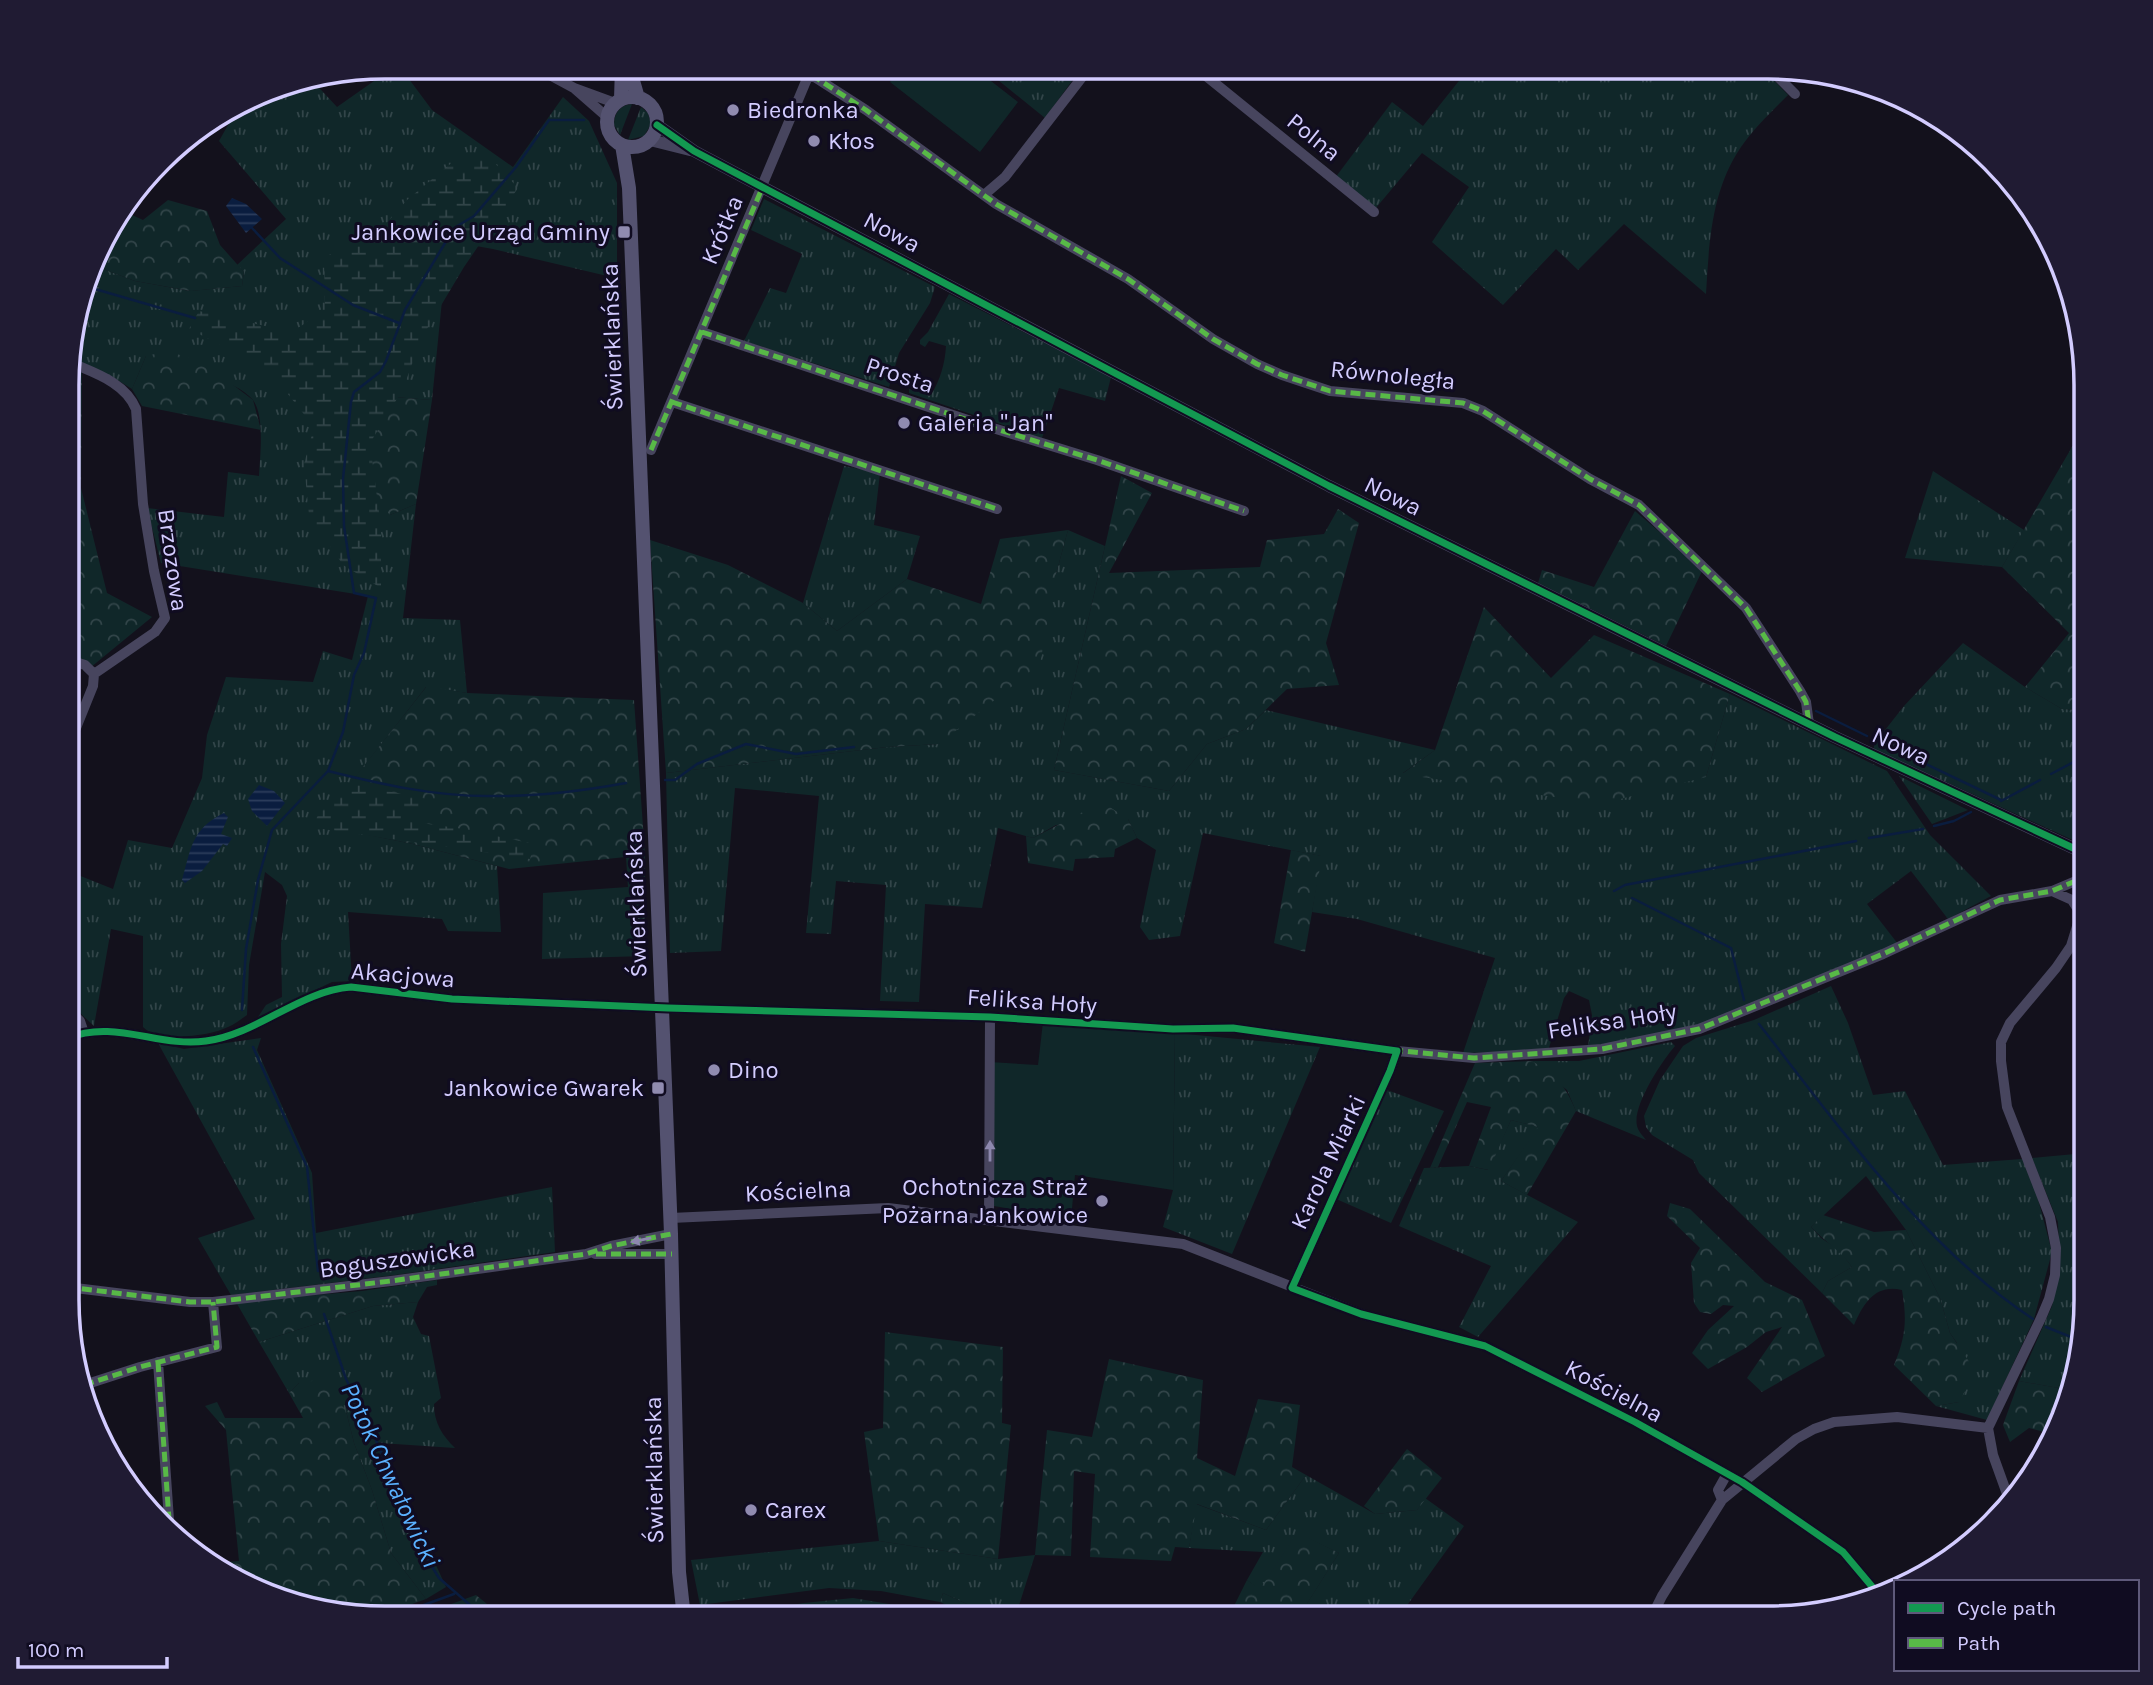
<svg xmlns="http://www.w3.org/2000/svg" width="2153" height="1685" font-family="Karla,sans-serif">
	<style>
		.grass { fill: url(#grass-tufts) }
		.forest { fill: url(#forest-crowns) }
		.wetland { fill: url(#wetland-marsh) }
		.garden { fill: #102729 }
		.water { fill: url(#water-rules) }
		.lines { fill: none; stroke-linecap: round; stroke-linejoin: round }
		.stream { stroke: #0a1d3f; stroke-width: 2.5 }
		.minor { stroke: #47455e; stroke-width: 10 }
		.tertiary { stroke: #47455e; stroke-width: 12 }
		.secondary { stroke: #545270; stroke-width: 14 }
		.quiet { stroke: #58b947; stroke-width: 5; stroke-dasharray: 10 5; stroke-linecap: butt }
		.cycleway-casing { stroke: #100c21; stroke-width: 11 }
		.cycleway { stroke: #139951; stroke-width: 7 }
		.oneway { fill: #8d88ae }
		.poi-dot { fill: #908bb0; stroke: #100c21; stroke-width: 2.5 }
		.labels { text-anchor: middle; stroke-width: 6; stroke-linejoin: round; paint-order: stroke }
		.poi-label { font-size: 24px; fill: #d3ccff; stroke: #100c21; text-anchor: start }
		.street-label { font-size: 24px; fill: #d3ccff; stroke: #100c21 }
		.water-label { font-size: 26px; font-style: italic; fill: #5ab1ff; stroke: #100c21 }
		.rim { fill: none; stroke: #d3ccff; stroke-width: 3.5 }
	</style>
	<defs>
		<pattern id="grass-tufts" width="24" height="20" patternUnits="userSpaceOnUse" patternTransform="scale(1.75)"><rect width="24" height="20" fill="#102729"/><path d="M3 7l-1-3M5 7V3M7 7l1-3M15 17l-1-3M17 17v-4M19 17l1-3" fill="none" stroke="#324549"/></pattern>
		<pattern id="forest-crowns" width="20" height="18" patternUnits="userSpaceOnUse" patternTransform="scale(1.75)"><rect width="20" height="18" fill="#102729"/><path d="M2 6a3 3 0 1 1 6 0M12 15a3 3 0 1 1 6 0" fill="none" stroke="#324549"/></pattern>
		<pattern id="wetland-marsh" width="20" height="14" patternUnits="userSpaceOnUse" patternTransform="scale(1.75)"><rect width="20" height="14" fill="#102729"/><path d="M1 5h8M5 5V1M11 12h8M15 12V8" fill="none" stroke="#324549"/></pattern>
		<pattern id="water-rules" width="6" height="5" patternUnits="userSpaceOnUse" patternTransform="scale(1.75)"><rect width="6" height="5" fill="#0a1d3f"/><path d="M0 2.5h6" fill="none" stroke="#2d3d5c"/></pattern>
	</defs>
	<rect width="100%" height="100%" fill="#13111c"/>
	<!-- grass -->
	<path class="grass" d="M394 67H400L432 110 513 167 563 97 589 121 617 183V271L620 279 493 249 448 241 432 400 394 397 390 515 416 504 403 618 460 620 467 693 426 687 318 825 413 844 497 866 501 932 448 931 442 919 348 912 352 981 332 982 258 1017 266 1005 282 997 281 944 287 896 282 885 265 872 249 965 247 1015C241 1019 235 1024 228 1027 210 1036 159 1043 143 1027V936L111 929 94 1026 68 1002V871L113 889 128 840 172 848 202 778 207 735 226 677 313 682 323 651 352 660 368 596 161 563 147 508 224 517 228 472 259 476C260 456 265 416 253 400 237 379 172 364 146 356L132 389 111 376 69 358V342L95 266 135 281 190 291 242 286 244 272 237 265 286 219 219 141 237 109 282 83 311 79 337 107Z
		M982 67H1068L1077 74 1045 118Z
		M1470 67H1761L1788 95C1772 111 1754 128 1741 147 1711 191 1709 244 1706 294L1624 224 1578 270 1556 249 1503 305 1432 242 1469 187 1422 153 1375 209 1335 178 1392 102 1423 126Z
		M1775 67H1789L1806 71 1797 80 1781 74Z
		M632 104 620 135 614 125C614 113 620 105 632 104Z
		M641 107 648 113 651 124 644 136 628 140Z
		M764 199 935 287 930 303 899 353 889 387 744 341 770 288 786 293 802 254 751 230Z
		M949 294 1111 377 1105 401 1059 388 1042 438 909 393V389L931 395C940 380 945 364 946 346L929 341 925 347 920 344V340L928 332Z
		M844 466 880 473 874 525 920 536 907 579 837 631 803 603Z
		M1933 471 2024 530 2002 567 1905 558Z
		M1068 530 1105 546 1054 770 1169 791 1207 744 1246 729 1266 710 1435 750 1403 773 1706 777 1730 694 1887 771 1930 835 1991 896 1948 919 1911 871 1867 904 1898 944 1699 1027 1588 1047 1592 1015 1589 1000 1569 991 1564 998 1548 1051 1463 1053 1495 958 1357 919 1312 912 1321 856 1203 833 1180 936 1149 940 1140 927 1156 850 1137 838 1128 819 1056 825 1033 838 998 828 982 908 925 904 919 1002 880 1001 886 885 836 881 831 934 806 933 819 796 735 788 721 951 670 953 666 773 887 747 939 744 1056 574Z
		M1963 643 2025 687 2062 709 2086 710V846L1874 749V744L1904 706Z
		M1899 776 1968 810 1932 824Z
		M645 855V956L542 959 543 893 628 887 626 857Z
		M1831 986 1848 1023 1873 1095 1905 1091 1943 1165 2022 1159 2033 1180 2052 1252 2034 1319 1987 1420 1936 1406 1959 1402 1957 1343 1950 1333 1940 1298 1906 1230 1866 1176 1811 1227 1821 1238 1839 1250 1852 1267 1828 1281 1822 1293 1699 1173 1693 1160 1652 1135 1646 1127 1644 1116 1660 1080 1683 1046 1696 1038 1754 1020Z
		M1175 1033 1320 1047 1232 1254 1163 1227 1173 1190Z
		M261 1038 257 1050 312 1173 316 1233 552 1187 555 1252 395 1275 231 1295 198 1238 255 1219 158 1043 184 1049Z
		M1671 1042 1675 1046C1662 1061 1632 1106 1637 1126 1638 1131 1643 1136 1646 1140L1576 1111 1567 1090 1531 1061H1579Z
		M1387 1090 1444 1111 1391 1223 1334 1198Z
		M1511 1120 1539 1127 1501 1181 1578 1222 1478 1337 1459 1327 1491 1266 1399 1226 1424 1168 1469 1166 1488 1170Z
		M2086 1153V1322L2070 1390 2019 1381 2052 1306 2060 1267 2058 1222 2032 1158Z
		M418 1302 413 1317 421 1334 429 1336 441 1398 434 1404C434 1423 442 1435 455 1448L380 1443 446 1587 426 1599 391 1553 372 1490 354 1443 346 1411 299 1383 289 1393 259 1342 373 1306Z
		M1306 1475 1375 1514 1417 1510 1425 1498 1464 1526 1398 1618H1322L1299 1616 1339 1553 1297 1533 1260 1590 1247 1580 1263 1552 1189 1548 1196 1504 1266 1530Z
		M879 1541 998 1559 1035 1555 1015 1618H997L943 1593 940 1602 881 1591 829 1588 700 1605 691 1560Z"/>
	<!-- forest -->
	<path class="forest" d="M168 200 207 211 220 245 244 272 242 286 191 291 135 281 95 266 109 226 121 210 143 220Z
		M168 351 204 363 253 400 261 430 142 406 132 389 146 356Z
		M80 370 82 372 81 488 107 593 152 617 85 672 69 651V395L78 392Z
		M394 397 432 400 416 504 390 515 366 488 355 420Z
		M2086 423V710L2062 709 2025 687 2069 633 2002 567Z
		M1121 476 1152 493 1109 573 1260 567 1267 540 1324 534 1338 509 1359 523 1326 643 1339 685 1287 689 1246 729 1207 744 1169 791 1054 770Z
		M1635 511 1703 569 1666 646 1538 583 1542 570 1594 587Z
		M1068 530 1056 574 1040 664 939 744 887 747 666 773 650 540 728 565 803 603 837 631 907 579 981 604 1000 539Z
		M1484 607 1551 678 1594 635 1730 694 1706 777 1601 804 1402 774 1435 750Z
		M427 686 467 693 634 700 645 855 509 869 413 844 317 825Z
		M1102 802 1128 819 1137 838 1115 849 1114 857 1075 859 1073 871 1028 863 1026 836 1033 838Z
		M1291 850 1322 856 1305 952 1274 943Z
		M1531 1061C1556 1073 1566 1087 1576 1111L1527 1195 1501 1181 1538 1127 1511 1120 1489 1170 1469 1166 1491 1107 1467 1102 1438 1167 1430 1168 1475 1063Z
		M1670 1203 1690 1209 1765 1282 1802 1300 1825 1356 1762 1392 1747 1378 1782 1327 1766 1332 1747 1347 1708 1369 1692 1353 1708 1330 1734 1306 1723 1305 1711 1314 1700 1312 1694 1303 1691 1263 1700 1248 1667 1216Z
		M1823 1215 1874 1232 1906 1230 1940 1298 1950 1333 1974 1369 1972 1380 1959 1402 1936 1406 1894 1365C1906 1336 1907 1320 1902 1290 1876 1284 1864 1302 1854 1325L1822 1293 1828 1281 1852 1267C1839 1249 1825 1242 1811 1227Z
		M437 1280V1285L427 1287 418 1302 373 1306 259 1342 236 1302 362 1291Z
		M885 1332 1003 1347 1002 1423 1011 1425 998 1559 879 1541 864 1432 883 1428Z
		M1109 1359 1203 1380 1197 1458 1235 1476 1258 1399 1300 1405 1292 1467 1306 1475 1266 1530 1197 1504 1189 1548 1175 1547 1171 1561 1090 1557 1095 1474 1074 1471 1071 1556 1035 1555 1047 1430 1092 1437Z
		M317 1380 331 1390 346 1411 354 1443 372 1490 391 1553 426 1599 393 1611 385 1618H364L263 1594 212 1563 239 1561 226 1430 205 1406 217 1402 225 1418H303L289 1393 299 1383Z
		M2019 1381 2070 1390 2062 1423 2055 1435 2029 1428 2010 1442 2003 1425Z
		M1407 1449 1442 1478 1417 1510 1375 1514 1364 1506Z
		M1297 1532 1339 1553 1298 1618H1228L1247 1580 1260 1589Z
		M943 1593 997 1618H973L940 1602Z
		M476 1595 487 1604 514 1606 521 1618H413Z
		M853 1598 919 1609 940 1618H715L804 1603Z"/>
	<!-- wetland -->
	<path class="wetland" d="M491 159 518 188 464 267 421 339 403 389 370 443 381 528V588L343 565 309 515 304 464 314 427 284 389 247 358 189 329 199 311 292 332 325 310 324 257 376 235 407 200 455 160Z
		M345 782 425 799 414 822 457 828 534 844 530 859 309 827Z"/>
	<!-- garden -->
	<path class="garden" d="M902 67H973L1018 102 980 152 890 82Z
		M1043 1022 1175 1033 1173 1190 1075 1175 1071 1220 994 1206 990 1062 1038 1065Z"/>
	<!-- water -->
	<path class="water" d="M232 198 246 204 262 219 246 233 226 206Z
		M259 785 274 791 285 803 267 826 252 811 248 799Z
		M224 813 228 817 221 834 232 838 227 846 223 844 202 871 185 883 182 880C191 849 191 829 224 813Z"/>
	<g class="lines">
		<!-- stream -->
		<path class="stream" d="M252 228 280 258 353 305 399 323
			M88 287 195 318
			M1816 711 1867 736
			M1882 743 2001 800
			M328 771C380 784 433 796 487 796 531 797 582 791 626 783
			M2051 774 2085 756
			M665 780H675L697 764 746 744 796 754 854 747
			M2001 801 2040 780
			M1934 826 1954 821 1971 812
			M1869 838 1923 829
			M1614 891 1625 885 1856 841
			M1632 898 1731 948 1744 1000
			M242 1010 246 949 258 880 272 830 328 771 343 732 354 675 364 653 376 598 354 593 344 526 343 479 351 402 354 392 380 372 386 361 405 310 454 228 474 216 516 167 549 120H584
			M1759 1024C1838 1125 1925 1248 2033 1319
			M253 1047 307 1167 318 1271
			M324 1314 346 1379 371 1429 431 1565 439 1578 485 1618
			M2046 1327 2081 1341
			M388 1618 454 1594"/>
		<!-- minor -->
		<path class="minor" d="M535 67 574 88 615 103
			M799 67 866 110 996 204 1128 279 1213 339 1257 364 1282 375 1330 391 1463 403 1483 411 1590 479 1639 505 1746 608 1800 691 1806 702 1809 724
			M1195 67 1374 212
			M1768 67 1795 94
			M575 89 607 117
			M984 195 1005 177 1090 67
			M702 332 980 424 1097 460 1244 511
			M672 402 997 509
			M651 450 809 74
			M2086 464 2080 421 2086 406
			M69 660 85 665 94 674
			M68 763 74 733 93 686 94 674 155 632 165 618 154 571 143 504 136 409C125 382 94 373 69 362
			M2052 891 2072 900 2079 911
			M68 1009 80 1021 84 1033
			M68 1038C114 1019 160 1048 206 1041 258 1034 299 991 351 987L452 999 668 1008 990 1017 1173 1029 1233 1028 1397 1051 1474 1058 1602 1049 1699 1029 1883 954 2000 900 2052 891 2078 880
			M671 1218 888 1208 1183 1244 1361 1314 1485 1346 1635 1422 1742 1482 1843 1552 1880 1596
			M989 1219 990 1017
			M595 1254H672
			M67 1287 190 1302H213L391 1281 586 1254 611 1246 671 1234
			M1292 1288 1390 1071 1397 1051
			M158 1362 170 1534
			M84 1385 140 1367 217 1347 213 1302
			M1988 1428 1993 1455 2011 1505
			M1722 1500 1718 1490 1727 1474
			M1651 1618 1662 1596 1722 1500 1796 1439 1814 1429 1834 1422 1897 1417 1988 1428 2041 1318 2049 1299 2055 1275 2056 1248 2050 1217 2007 1107 2001 1061V1042L2010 1023 2056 968 2071 946 2079 920 2078 880 2086 870"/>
		<!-- tertiary -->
		<path class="tertiary" d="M657 125 694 151 1329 486 1835 737 2086 854
			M650 140 690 150"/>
		<!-- secondary -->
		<path class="secondary" d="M629 67 638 98
			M607 122a25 25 0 1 1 50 0a25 25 0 1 1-50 0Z
			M621 99 622 67
			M622 145 629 188 671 1234 679 1572 684 1618"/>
		<!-- quiet -->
		<path class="quiet" d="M799 67 866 110 996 204 1128 279 1213 339 1257 364 1282 375 1330 391 1463 403 1483 411 1590 479 1639 505 1746 608 1800 691 1806 702 1809 724
			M702 332 980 424 1097 460 1244 511
			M672 402 997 509
			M651 450 763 186
			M1393 1050 1474 1058 1602 1049 1699 1029 1883 954 2000 900 2052 891 2078 880
			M596 1254H672
			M67 1287 190 1302H213L391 1281 586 1254 611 1246 671 1234
			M158 1362 170 1534
			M84 1385 140 1367 217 1347 213 1302"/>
		<!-- cycleway casing -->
		<g class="cycleway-casing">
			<path id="cycleway" d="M657 125 694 151 1329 486 1835 737 2086 854
				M68 1038C114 1019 160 1048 206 1041 258 1034 299 991 351 987L452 999 668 1008 990 1017 1173 1029 1233 1028 1397 1051 1390 1071 1292 1288 1361 1314 1485 1346 1635 1422 1742 1482 1843 1552 1880 1596"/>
		</g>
		<!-- cycleway -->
		<use href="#cycleway" class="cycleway"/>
	</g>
	<!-- one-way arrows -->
	<defs><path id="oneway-solid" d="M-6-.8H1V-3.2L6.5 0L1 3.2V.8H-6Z" transform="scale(1.75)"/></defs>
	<g class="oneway">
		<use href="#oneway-solid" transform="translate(990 1151) rotate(-90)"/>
		<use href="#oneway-solid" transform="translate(641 1240) rotate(169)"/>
	</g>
	<!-- markers -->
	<g class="poi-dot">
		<circle cx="733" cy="110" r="7"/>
		<circle cx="814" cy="141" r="7"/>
		<rect x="617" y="225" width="14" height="14" rx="3.5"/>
		<circle cx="904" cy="423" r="7"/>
		<circle cx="714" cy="1070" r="7"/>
		<rect x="651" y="1081" width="14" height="14" rx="3.5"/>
		<circle cx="1102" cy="1201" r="7"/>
		<circle cx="751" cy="1510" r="7"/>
	</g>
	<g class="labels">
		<!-- poi labels -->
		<g class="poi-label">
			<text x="747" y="118">Biedronka</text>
			<text x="828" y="149">Kłos</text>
			<text x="610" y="240" text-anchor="end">Jankowice Urząd Gminy</text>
			<text x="918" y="431">Galeria "Jan"</text>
			<text x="728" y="1078">Dino</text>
			<text x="644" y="1096" text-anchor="end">Jankowice Gwarek</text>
			<text x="1088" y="1195" text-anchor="end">Ochotnicza Straż<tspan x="1088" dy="28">Pożarna Jankowice</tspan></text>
			<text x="765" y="1518">Carex</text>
		</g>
		<!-- street labels -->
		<g class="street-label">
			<text transform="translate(1314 137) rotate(39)" y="8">Polna</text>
			<text transform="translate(722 230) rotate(-67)" y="8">Krótka</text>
			<text transform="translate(892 232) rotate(28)" y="8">Nowa</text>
			<text transform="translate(612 337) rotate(-92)" y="8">Świerklańska</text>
			<text transform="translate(900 375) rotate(18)" y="8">Prosta</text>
			<text transform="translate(1393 375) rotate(6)" y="8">Równoległa</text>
			<text transform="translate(1393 496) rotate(26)" y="8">Nowa</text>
			<text transform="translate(173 560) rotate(82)" y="8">Brzozowa</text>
			<text transform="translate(1901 746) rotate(25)" y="8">Nowa</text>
			<text transform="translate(636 904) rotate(-92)" y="8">Świerklańska</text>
			<text transform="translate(403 975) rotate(5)" y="8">Akacjowa</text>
			<text transform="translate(1032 1001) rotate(4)" y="8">Feliksa Hoły</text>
			<text transform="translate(1612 1021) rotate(-9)" y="8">Feliksa Hoły</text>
			<text transform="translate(1328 1162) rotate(-65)" y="8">Karola Miarki</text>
			<text transform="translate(798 1191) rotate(-3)" y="8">Kościelna</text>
			<text transform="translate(397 1259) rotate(-8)" y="8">Boguszowicka</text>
			<text transform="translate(1614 1391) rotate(28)" y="8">Kościelna</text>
			<text transform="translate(654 1470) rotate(-91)" y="8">Świerklańska</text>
		</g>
		<!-- water labels -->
		<g class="water-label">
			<text transform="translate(391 1475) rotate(65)" y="9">Potok Chwałowicki</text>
		</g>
	</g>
	<!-- crop -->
	<path d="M0 0H2153V1685H0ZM385 79H1768A306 306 0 0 1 2074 385V1300A306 306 0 0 1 1768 1606H385A306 306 0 0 1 79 1300V385A306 306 0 0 1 385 79Z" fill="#201b33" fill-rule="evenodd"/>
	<path class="rim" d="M385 79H1768A306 306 0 0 1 2074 385V1300A306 306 0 0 1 1768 1606H385A306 306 0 0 1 79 1300V385A306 306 0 0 1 385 79Z"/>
	<!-- legend -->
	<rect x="1894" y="1580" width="245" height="91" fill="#100c21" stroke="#5e597a" stroke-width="2"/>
	<rect x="1908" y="1603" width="35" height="10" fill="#139951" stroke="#5e597a" stroke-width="2"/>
	<text x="1957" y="1615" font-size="21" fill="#d3ccff">Cycle path</text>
	<rect x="1908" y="1638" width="35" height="10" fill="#58b947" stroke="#5e597a" stroke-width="2"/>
	<text x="1957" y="1650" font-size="21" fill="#d3ccff">Path</text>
	<!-- scale -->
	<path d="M18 1657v10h149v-10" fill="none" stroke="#d3ccff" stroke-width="3.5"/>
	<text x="28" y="1657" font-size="21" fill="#d3ccff" stroke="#100c21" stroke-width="5" paint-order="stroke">100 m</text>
</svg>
